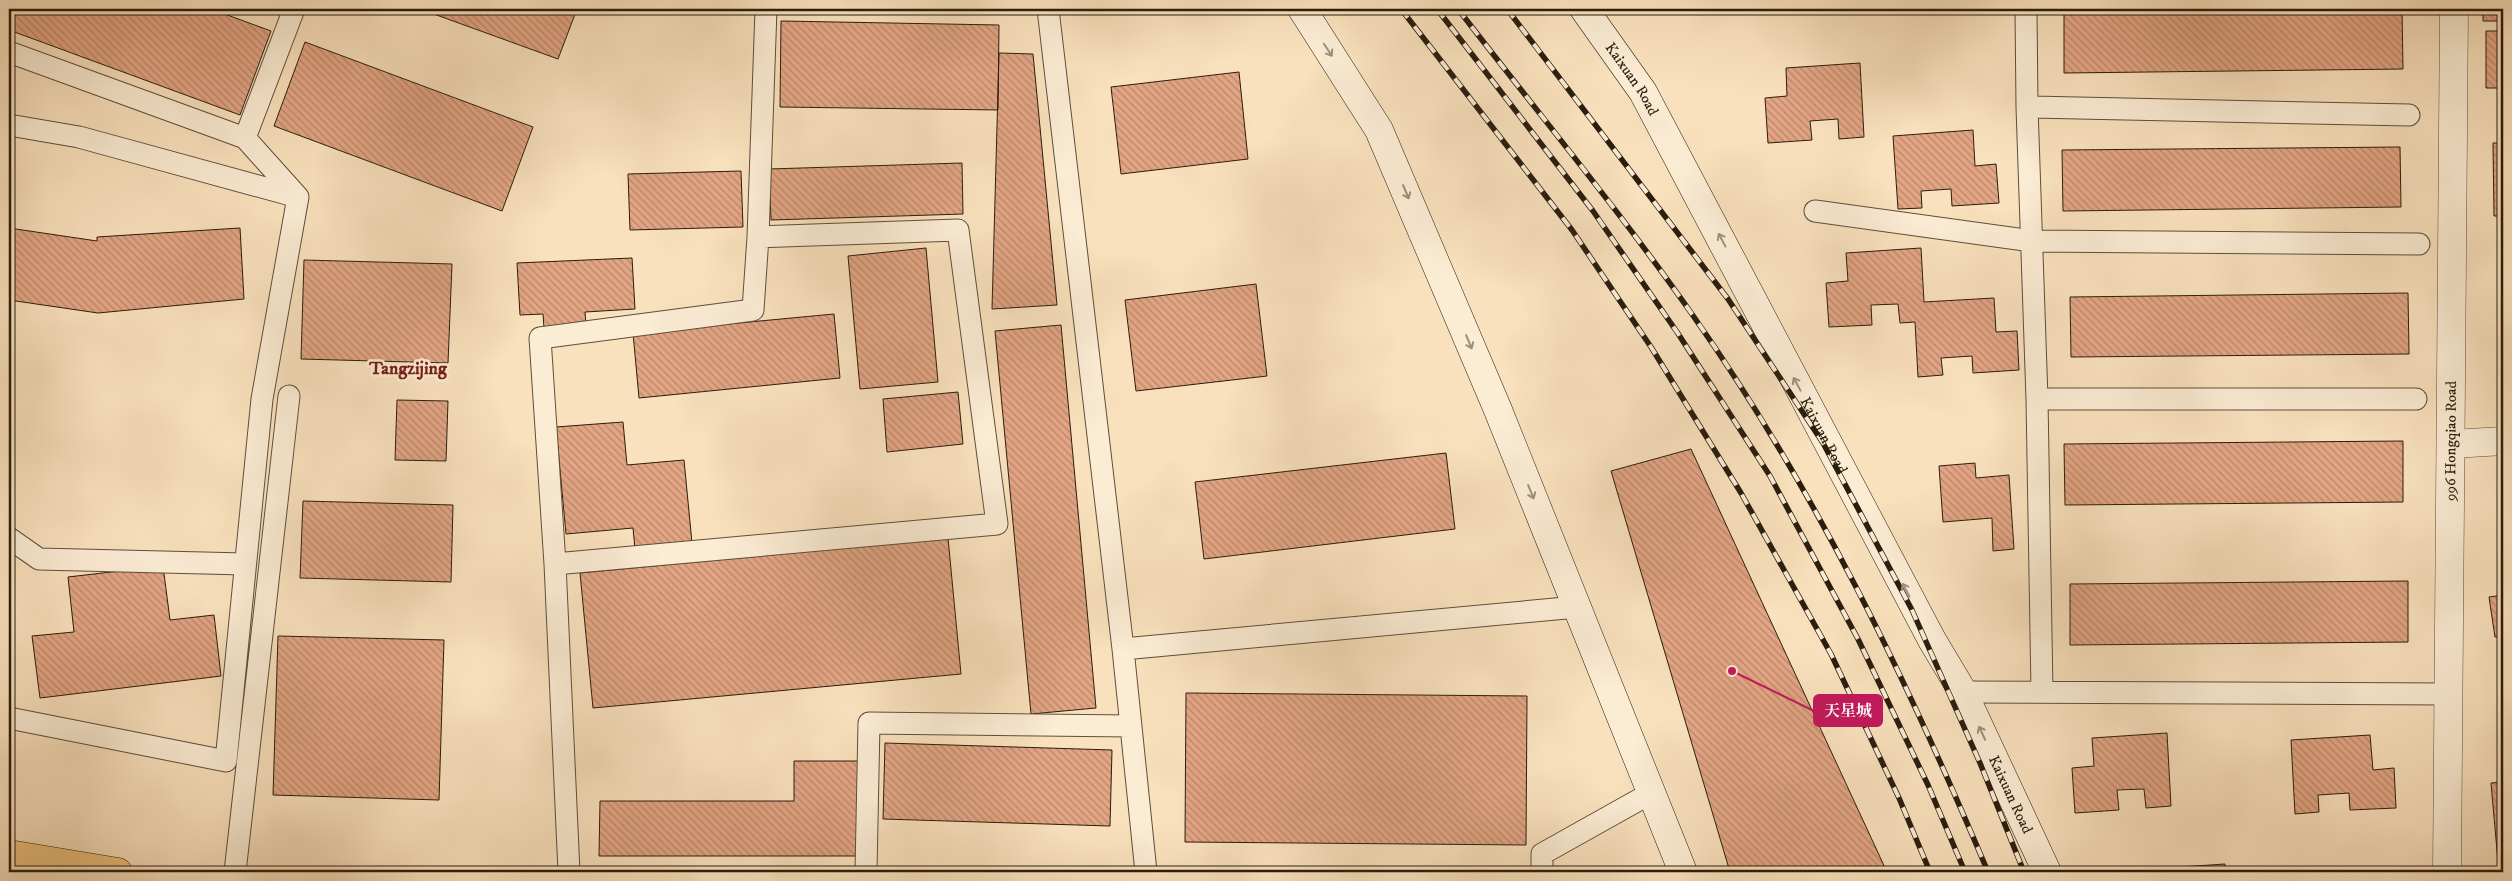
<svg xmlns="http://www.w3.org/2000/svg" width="2512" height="881" font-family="'IM FELL DW Pica','Noto Serif SC',serif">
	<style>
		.building { fill: url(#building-back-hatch); stroke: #2a1d0e }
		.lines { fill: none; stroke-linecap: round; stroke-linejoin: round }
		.lane-casing { stroke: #5e4e3a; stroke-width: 23 }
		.street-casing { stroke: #5e4e3a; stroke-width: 29 }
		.secondary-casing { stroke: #2a1d0e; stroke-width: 29 }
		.primary-casing { stroke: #2a1d0e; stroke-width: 29 }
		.lane { stroke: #fbecd4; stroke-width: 21 }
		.street { stroke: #fbecd4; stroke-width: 28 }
		.secondary { stroke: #fbecd4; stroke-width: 28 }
		.primary { stroke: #ecc07e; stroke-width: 28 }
		.rail-casing { stroke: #2a1d0e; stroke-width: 5.5 }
		.rail { stroke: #fbecd4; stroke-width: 4; stroke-dasharray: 11; stroke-linecap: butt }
		.oneway { stroke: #9d8f7b }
		.labels { text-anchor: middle; stroke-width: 5; stroke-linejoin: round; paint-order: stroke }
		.street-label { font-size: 15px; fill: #2a1d0e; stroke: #fbecd4 }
		.quarter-label { font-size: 18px; font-weight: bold; fill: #7a1f14; stroke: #fbecd4 }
		.leader { fill: none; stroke: #c2185b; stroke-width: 2 }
		.callout-dot { fill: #c2185b; stroke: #fbecd4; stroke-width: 2 }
		.callout { fill: #c2185b; stroke: #c2185b; stroke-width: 2 }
		.callout-label { font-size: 16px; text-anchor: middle; font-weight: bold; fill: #fff }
	</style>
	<defs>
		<pattern id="building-back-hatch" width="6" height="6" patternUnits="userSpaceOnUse" patternTransform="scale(1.25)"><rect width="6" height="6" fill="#e3a584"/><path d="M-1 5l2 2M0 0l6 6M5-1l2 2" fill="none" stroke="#b8866a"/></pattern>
	</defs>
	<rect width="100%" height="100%" fill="#f9e1bd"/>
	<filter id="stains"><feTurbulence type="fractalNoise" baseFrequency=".004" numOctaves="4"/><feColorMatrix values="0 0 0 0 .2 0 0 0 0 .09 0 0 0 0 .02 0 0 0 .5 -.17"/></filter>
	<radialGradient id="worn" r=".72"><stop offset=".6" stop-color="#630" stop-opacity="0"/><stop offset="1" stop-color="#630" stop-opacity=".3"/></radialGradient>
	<!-- building -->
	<path class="building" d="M9 9H211L271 31 240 115 9 30Z
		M420 9H577L558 59Z
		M2402 9 2403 69 2064 73V12Z
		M2483 9H2503V21H2483Z
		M781 21 999 25 998 110 780 107Z
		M2486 31H2503V88H2486Z
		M305 42 533 127 502 211 274 126Z
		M999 53 1033 54 1057 305 992 309Z
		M1860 63 1864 137 1839 139 1838 119 1810 121 1812 140 1768 143 1765 98 1787 96 1786 68Z
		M1239 72 1248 159 1121 174 1111 87Z
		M1973 130 1975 166 1996 164 1999 203 1952 206 1951 189 1921 191 1922 208 1898 209 1893 136Z
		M2493 143H2503V216H2494Z
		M2400 147 2401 207 2063 211 2062 150Z
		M962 163 963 214 771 220 769 169Z
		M741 171 743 227 630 230 628 174Z
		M9 228 97 241V237L240 228 244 299 98 313 9 300Z
		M926 248 938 382 860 389 848 256Z
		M1921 248 1924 302 1994 298 1996 332 2017 331 2019 370 1973 373 1972 356 1941 358 1943 375 1918 377 1915 322 1900 323 1898 304 1871 305 1872 325 1829 327 1826 283 1848 281 1846 253Z
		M632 258 635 309 585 312 586 326 544 328 543 314 520 315 517 263Z
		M304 260 452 264 448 363 301 359Z
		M1256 284 1267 376 1136 391 1125 300Z
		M2408 293 2409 354 2071 357 2070 297Z
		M2501 300H2503V372H2502Z
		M834 314 840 378 639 398 633 333Z
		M1061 325 1096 708 1031 714 995 331Z
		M958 392 963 444 887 452 883 399Z
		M397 400 448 401 446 461 395 460Z
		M623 422 627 465 684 460 692 543 635 549 633 528 566 534 556 427Z
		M2403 441V502L2065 505 2064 444Z
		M1691 449 1886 870 1874 872H1730L1611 471Z
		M1446 453 1455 529 1204 559 1195 482Z
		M1975 463 1976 478 2009 475 2014 549 1993 551 1992 518 1943 522 1939 466Z
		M303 501 453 505 451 582 300 578Z
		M948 538 961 674 593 708 580 573Z
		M163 566 170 620 214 615 221 676 40 698 32 636 74 632 68 577Z
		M2408 581V642L2070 645V584Z
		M2503 595V636L2495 637 2489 597Z
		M278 636 444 640 439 800 273 795Z
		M1186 693 1527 696 1526 845 1185 842Z
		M2167 733 2171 806 2146 808 2144 789 2117 790 2119 810 2075 813 2072 768 2094 766 2092 738Z
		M2370 735 2373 770 2394 768 2396 808 2350 810 2349 793 2318 795 2319 812 2295 814 2291 740Z
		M885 743 1112 750 1110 826 883 819Z
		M794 761H859V856H599L600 801H794Z
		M2503 782V862H2498L2491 783Z
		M2225 864V872H2151L2150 869Z"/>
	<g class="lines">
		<!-- lane casing -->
		<g class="lane-casing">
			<path id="lane" d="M1048 9 1123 649 1146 872
				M2026 9 2027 107 2037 399 2042 692
				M9 52 245 138
				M2027 107 2409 115
				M9 125 79 137 298 197
				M1815 211 2032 241 2419 244
				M2037 399H2416
				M9 538 39 559 245 564
				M555 564 997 524 958 230 758 237
				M1123 649 1577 607
				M1963 692 2449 694
				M9 718 226 761 262 399 298 197 245 138 294 9
				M235 872 289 396
				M569 872 555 564 540 338 753 310 758 237 766 9
				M866 872 869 723 1131 726
				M1542 872V854L1651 793"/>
		</g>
		<!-- street casing -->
		<g class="street-casing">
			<g id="street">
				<path d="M2452 444 2503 441"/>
				<path id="s1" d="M2447 872 2454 9"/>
			</g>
		</g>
		<!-- secondary casing -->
		<g class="secondary-casing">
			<g id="secondary">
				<path d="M1302 9 1379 130 1498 410 1683 872"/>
				<path id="s2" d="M1584 9 1643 92 1932 640 1963 692 2047 872"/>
			</g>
		</g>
		<!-- primary casing -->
		<g class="primary-casing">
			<path id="primary" d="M9 854 118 872"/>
		</g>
		<!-- lane -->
		<use href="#lane" class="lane"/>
		<!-- street -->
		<use href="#street" class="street"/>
		<!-- secondary -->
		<use href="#secondary" class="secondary"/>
		<!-- primary -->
		<use href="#primary" class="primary"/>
		<!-- rail casing -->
		<g class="rail-casing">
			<path id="rail" d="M1401 9 1572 230 1651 347 1741 493 1831 654 1899 798 1930 872
				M1437 9 1593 211 1677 332 1770 476 1858 639 1928 785 1965 872
				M1458 9C1537 112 1620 211 1694 317 1815 489 1907 680 1988 872
				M1507 9 1728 299 1823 443 1912 610 1980 763 2024 872"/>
		</g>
		<!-- rail -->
		<use href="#rail" class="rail"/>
	</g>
	<!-- one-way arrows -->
	<defs><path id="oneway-shaft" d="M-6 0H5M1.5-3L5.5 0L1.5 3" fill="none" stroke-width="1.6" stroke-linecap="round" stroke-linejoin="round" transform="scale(1.25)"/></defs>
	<g class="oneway">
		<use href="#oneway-shaft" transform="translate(1328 50) rotate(57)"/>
		<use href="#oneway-shaft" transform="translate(1406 192) rotate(67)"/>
		<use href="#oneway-shaft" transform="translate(1722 240) rotate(-118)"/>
		<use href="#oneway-shaft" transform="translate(1469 342) rotate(67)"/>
		<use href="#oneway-shaft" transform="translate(1797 384) rotate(-118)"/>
		<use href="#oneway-shaft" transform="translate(1531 492) rotate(68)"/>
		<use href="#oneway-shaft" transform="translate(1906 590) rotate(-118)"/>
		<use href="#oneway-shaft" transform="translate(1982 733) rotate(-115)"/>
	</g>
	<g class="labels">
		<!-- street labels -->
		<g class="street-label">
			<text dy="5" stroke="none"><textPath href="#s2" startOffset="85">Kaixuan Road</textPath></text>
			<text dy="5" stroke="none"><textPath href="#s2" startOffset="490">Kaixuan Road</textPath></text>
			<text dy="5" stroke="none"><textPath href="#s1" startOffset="431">996 Hongqiao Road</textPath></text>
			<text dy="5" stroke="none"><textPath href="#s2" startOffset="895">Kaixuan Road</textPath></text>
		</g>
		<!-- quarter labels -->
		<g class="quarter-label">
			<text x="408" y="374">Tangzijing</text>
		</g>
	</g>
	<!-- callouts -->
	<path class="leader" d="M1732 671L1814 711"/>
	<circle class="callout-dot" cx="1732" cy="671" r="5"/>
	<rect class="callout" x="1814" y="695" width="68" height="31" rx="5"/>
	<g class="callout-label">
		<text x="1848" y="716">天星城</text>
	</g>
	<!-- margin -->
	<rect width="2512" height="881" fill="none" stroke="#f9e1bd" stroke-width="30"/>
	<rect x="10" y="10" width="2492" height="861" fill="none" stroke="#2a1d0e" stroke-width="2.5"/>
	<rect x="15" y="15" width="2482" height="851" fill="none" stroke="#2a1d0e"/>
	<rect width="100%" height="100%" filter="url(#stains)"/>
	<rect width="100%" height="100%" fill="url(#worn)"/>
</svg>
